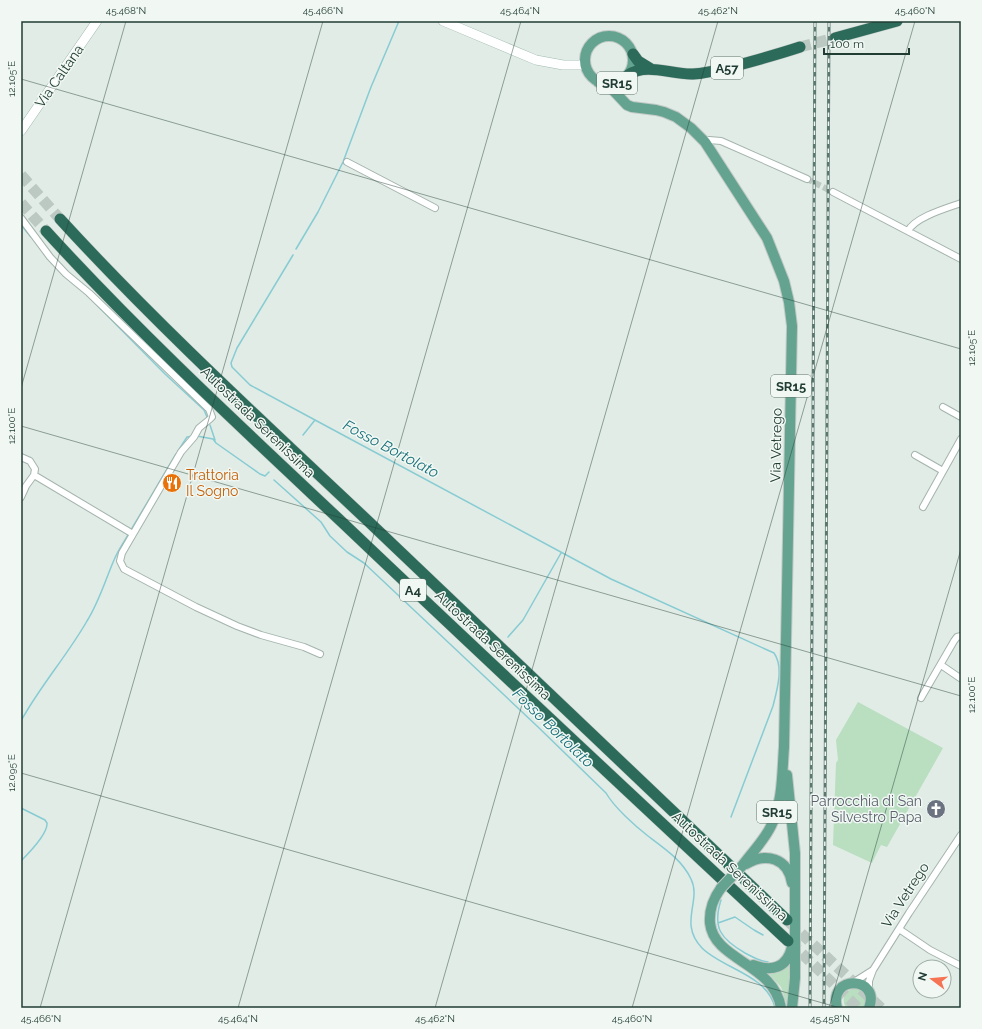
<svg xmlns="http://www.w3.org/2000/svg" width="982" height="1029" font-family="Raleway,sans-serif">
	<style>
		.green { fill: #b9dec0 }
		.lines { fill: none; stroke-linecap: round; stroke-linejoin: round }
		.stream { stroke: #87cbd3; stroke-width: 1.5 }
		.minor-tunnel { stroke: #bbc9c2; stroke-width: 6; stroke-dasharray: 6 3; stroke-linecap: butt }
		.motorway-tunnel { stroke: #bbc9c2; stroke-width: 11; stroke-dasharray: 11 5.5; stroke-linecap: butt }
		.minor-casing { stroke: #a4b4ad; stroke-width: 8 }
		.secondary-casing { stroke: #a1bbb0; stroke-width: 10 }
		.primary-casing { stroke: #c1c9c6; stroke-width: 12 }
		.motorway-casing { stroke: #c1c9c6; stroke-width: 12 }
		.minor { stroke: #fff; stroke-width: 6 }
		.secondary { stroke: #fff; stroke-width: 9 }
		.primary { stroke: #64a38f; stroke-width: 10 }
		.motorway { stroke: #2c6a59; stroke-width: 11 }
		.rail-casing { stroke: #5b786f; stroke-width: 3 }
		.rail { stroke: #f1f8f4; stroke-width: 1.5; stroke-dasharray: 4.5; stroke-linecap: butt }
		.primary-bridge-casing { stroke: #c1c9c6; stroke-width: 12; stroke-linecap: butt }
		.primary-bridge { stroke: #64a38f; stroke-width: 10 }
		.ticks { fill: none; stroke: #213d33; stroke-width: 1; stroke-opacity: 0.45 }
		.labels { text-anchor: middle; stroke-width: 3; stroke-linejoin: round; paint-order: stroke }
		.shield { fill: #f1f8f4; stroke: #5f756d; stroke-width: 1 }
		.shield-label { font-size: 13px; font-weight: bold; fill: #213d33 }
		.street-label { font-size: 14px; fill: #213d33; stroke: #f1f8f4 }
		.food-label { font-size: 14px; fill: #c56008; stroke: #f1f8f4; text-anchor: start }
		.worship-label { font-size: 14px; fill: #5b616d; stroke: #f1f8f4; text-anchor: end }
		.water-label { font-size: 15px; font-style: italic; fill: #19707a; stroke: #f1f8f4 }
		.neatline { fill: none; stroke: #213d33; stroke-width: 1.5 }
		.ticks-label { font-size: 10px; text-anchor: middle; fill: #213d33 }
	</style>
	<rect width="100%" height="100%" fill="#e1ece6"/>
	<!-- green -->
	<path class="green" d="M858 702 943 748 887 847 881 845 872 863 833 845 836 763 838 760 836 740Z
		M792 958 788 1008 781 987 769 974Z
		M857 988 863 991 867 996 865 1008H846C840 998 846 988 857 988Z"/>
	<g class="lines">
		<!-- stream -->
		<path class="stream" d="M21 225 31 237
			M296 249 318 212 343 162 371 87 399 21
			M44 254 54 265
			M293 255 237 348 231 363 232 367 250 385 315 420 303 435
			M86 294 165 374 204 410 207 417
			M315 420 611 579 774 653C784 667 777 690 773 706L731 817
			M210 425 215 440
			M197 436 213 439 216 443 260 474 265 476 269 472
			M178 451 187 437 193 436
			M274 480 321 522 330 536 347 552 364 563 537 726 606 793C614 807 635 826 648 836 664 848 682 860 691 879 702 901 678 923 702 948 723 969 768 975 775 1008
			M131 530 176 454
			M508 637 523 620 561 553
			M21 721C40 686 67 656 87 621 99 602 105 581 114 560 118 550 124 542 129 533
			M21 808 45 820 47 823C48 834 29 853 21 861
			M721 900C712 928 721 939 745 953 753 957 759 961 768 962
			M718 923 735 917 754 930 763 935"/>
		<!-- minor-tunnel -->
		<path class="minor-tunnel" d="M807 179 833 192"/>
		<!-- motorway-tunnel -->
		<path class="motorway-tunnel" d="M800 47 835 38
			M21 175 60 219
			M21 203 46 231
			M789 922 881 1008
			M790 942 858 1008"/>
		<!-- minor casing -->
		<g class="minor-casing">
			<path id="minor" d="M705 142 709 140 721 141 807 179
				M347 162 435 208
				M833 192 961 259
				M21 218 50 257 66 274 89 293 209 409 212 417 210 419 199 428 194 437 181 452 122 553 120 561 124 569 196 607 237 626 261 635 304 647 320 654
				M908 231C915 217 947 208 961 203
				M943 407 961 417
				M915 455 943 471
				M21 457 30 461 35 469 34 475 26 486 21 497
				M34 475 133 534
				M923 507 961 439
				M941 665 960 678
				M921 698 954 641 957 637 961 636
				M899 929 930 950 961 966
				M854 982 873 970
				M869 991V981L873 970 909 913 961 835"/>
		</g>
		<!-- secondary casing -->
		<g class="secondary-casing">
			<path id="secondary" d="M443 21 536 60 563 65H585
				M21 131 97 21"/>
		</g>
		<!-- primary casing -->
		<g class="primary-casing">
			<path id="primary" d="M585 60a24 24 0 1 1 48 0a24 24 0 1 1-48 0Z
				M598 82 611 88 627 105 632 107 656 110 664 112 676 117 691 128 705 142 767 238 784 281 789 302 792 326 784 747C782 773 783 802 771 826 764 841 752 852 742 866
				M787 775 795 853V978L792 1008
				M746 864C766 852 788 858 792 883
				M721 888C713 899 709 909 710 923 714 961 774 963 781 1008
				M753 965C772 972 787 968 792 947
				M837 1008C828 974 881 976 869 1008"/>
		</g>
		<!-- motorway casing -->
		<g class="motorway-casing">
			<path id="motorway" d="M835 38 897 21
				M633 54 638 61 651 69
				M628 75C647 62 672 75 693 74 708 73 722 69 735 66 757 60 779 54 800 47
				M60 219C157 325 263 422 368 521 508 654 648 787 787 920
				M46 231C140 334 242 428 344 524 491 664 639 802 788 941"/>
		</g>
		<!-- minor -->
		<use href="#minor" class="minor"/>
		<!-- secondary -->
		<use href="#secondary" class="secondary"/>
		<!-- primary -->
		<use href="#primary" class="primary"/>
		<!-- motorway -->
		<use href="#motorway" class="motorway"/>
		<!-- rail casing -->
		<g class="rail-casing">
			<path id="rail" d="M810 1008 815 21
				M824 1008 829 21"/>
		</g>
		<!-- rail -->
		<use href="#rail" class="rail"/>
		<!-- primary-bridge casing -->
		<g class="primary-bridge-casing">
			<path id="primary-bridge" d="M721 888 742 866"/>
		</g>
		<!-- primary-bridge -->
		<use href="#primary-bridge" class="primary-bridge"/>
	</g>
	<!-- ticks -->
	<path class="ticks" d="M21 79 961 349M21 388 126 21M21 426 961 696M21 773 840 1008M40 1008 323 21M238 1008 521 21M435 1008 718 21M632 1008 915 21M829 1008 961 549"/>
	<!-- icons -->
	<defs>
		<g id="restaurant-disc" transform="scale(1)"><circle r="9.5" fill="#e8710a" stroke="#f1f8f4"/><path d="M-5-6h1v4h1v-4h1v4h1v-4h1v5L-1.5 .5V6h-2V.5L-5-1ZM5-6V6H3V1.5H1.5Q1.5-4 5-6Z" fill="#fff"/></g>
		<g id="church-disc" transform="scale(1)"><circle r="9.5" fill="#6b7280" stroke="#f1f8f4"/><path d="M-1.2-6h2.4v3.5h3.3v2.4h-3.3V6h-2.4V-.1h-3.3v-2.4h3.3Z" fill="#fff"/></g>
	</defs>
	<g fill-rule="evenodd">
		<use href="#restaurant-disc" x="172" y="483"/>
		<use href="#church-disc" x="936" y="809"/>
	</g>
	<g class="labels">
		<!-- shield labels -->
		<g class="shield">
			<rect x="711" y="57" width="32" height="22" rx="3"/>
			<rect x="597" y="72" width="40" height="22" rx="3"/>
			<rect x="771" y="375" width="40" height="22" rx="3"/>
			<rect x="400" y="579" width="26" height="22" rx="3"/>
			<rect x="757" y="801" width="40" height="22" rx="3"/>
		</g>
		<g class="shield-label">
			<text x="727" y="73">A57</text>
			<text x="617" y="88">SR15</text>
			<text x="791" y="391">SR15</text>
			<text x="413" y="595">A4</text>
			<text x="777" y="817">SR15</text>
		</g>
		<!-- street labels -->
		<g class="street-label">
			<text transform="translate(59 76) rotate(-55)" y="5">Via Caltana</text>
			<text transform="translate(258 422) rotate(44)" y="5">Autostrada Serenissima</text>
			<text transform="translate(776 445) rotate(-89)" y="5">Via Vetrego</text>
			<text transform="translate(493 645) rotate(43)" y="5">Autostrada Serenissima</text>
			<text transform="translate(730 866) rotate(43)" y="5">Autostrada Serenissima</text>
			<text transform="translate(905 895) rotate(-57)" y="5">Via Vetrego</text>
		</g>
		<!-- food labels -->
		<g class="food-label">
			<text x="186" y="480">Trattoria<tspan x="186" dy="16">Il Sogno</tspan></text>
		</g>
		<!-- worship labels -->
		<g class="worship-label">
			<text x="922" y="806">Parrocchia di San<tspan x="922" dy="16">Silvestro Papa</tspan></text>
		</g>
		<!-- water labels -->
		<g class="water-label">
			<text transform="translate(391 449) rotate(28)" y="5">Fosso Bortolato</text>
			<text transform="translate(553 728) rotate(44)" y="5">Fosso Bortolato</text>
		</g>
	</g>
	<!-- border -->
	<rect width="982" height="1029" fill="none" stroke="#f1f8f4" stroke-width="44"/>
	<!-- north arrow -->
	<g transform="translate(932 979) rotate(286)"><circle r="19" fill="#f1f8f4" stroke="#9eada7"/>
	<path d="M0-3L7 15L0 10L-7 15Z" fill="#f67354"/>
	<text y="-6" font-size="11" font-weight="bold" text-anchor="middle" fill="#213d33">N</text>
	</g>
	<!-- scale -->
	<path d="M824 48v6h85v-6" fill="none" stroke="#213d33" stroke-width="2"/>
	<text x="830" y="48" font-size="12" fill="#213d33" stroke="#f1f8f4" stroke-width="3" paint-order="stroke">100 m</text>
	<rect x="22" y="22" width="938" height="985" class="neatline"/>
	<g class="ticks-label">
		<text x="126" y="14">45.468°N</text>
		<text x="323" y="14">45.466°N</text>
		<text x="520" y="14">45.464°N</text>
		<text x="718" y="14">45.462°N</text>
		<text x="915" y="14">45.460°N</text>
		<text transform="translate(11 79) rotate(-90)" y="4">12.105°E</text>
		<text transform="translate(971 348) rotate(-90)" y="4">12.105°E</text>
		<text transform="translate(11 426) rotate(-90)" y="4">12.100°E</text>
		<text transform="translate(971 695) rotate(-90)" y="4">12.100°E</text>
		<text transform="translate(11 773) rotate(-90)" y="4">12.095°E</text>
		<text x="41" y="1022">45.466°N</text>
		<text x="238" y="1022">45.464°N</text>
		<text x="435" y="1022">45.462°N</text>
		<text x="632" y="1022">45.460°N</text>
		<text x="830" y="1022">45.458°N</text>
	</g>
</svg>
